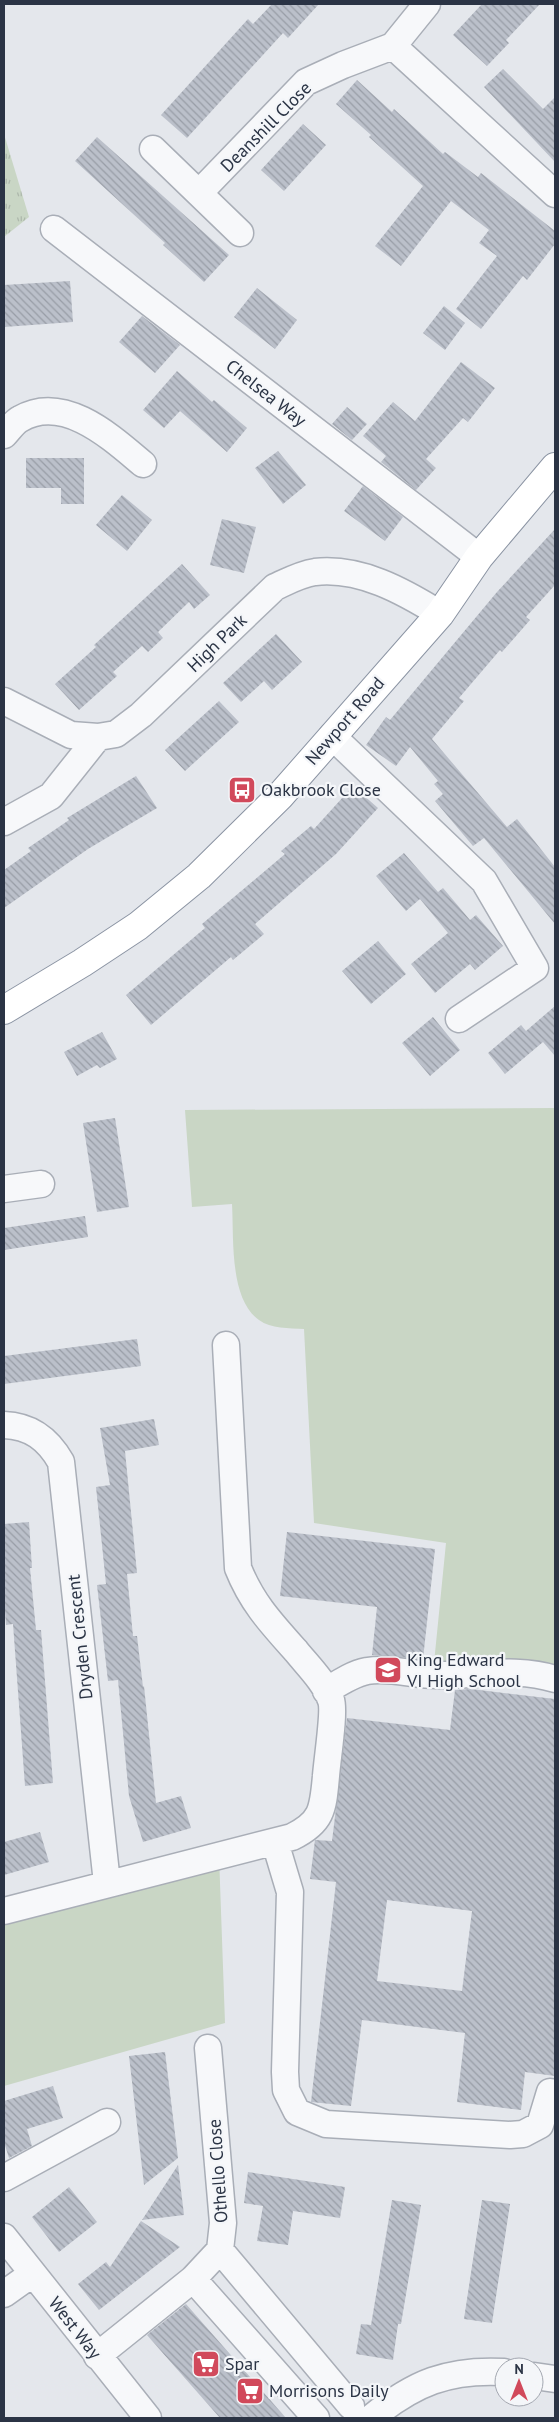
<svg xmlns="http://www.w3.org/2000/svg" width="559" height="2422" font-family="'PT Sans',sans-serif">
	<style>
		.grass { fill: url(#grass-tufts) }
		.green { fill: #c9d6c5 }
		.building { fill: url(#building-back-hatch); fill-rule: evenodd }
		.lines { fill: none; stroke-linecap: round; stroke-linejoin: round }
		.minor-casing { stroke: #a9aeb7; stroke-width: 29 }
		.highway-casing { stroke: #8b94a3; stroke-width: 30 }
		.minor { stroke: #f7f8fa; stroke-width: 26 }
		.highway { stroke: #fff; stroke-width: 28 }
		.labels { text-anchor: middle; stroke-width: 4.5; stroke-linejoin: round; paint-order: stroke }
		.street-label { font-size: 18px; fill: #2b3445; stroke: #f4f6f9 }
		.poi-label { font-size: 18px; fill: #2b3445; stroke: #f4f6f9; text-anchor: start }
	</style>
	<defs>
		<pattern id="grass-tufts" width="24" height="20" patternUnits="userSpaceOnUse" patternTransform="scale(1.25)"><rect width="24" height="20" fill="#c9d6c5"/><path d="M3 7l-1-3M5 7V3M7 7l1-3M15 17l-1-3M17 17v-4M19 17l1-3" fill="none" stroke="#adb8ab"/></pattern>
		<pattern id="building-back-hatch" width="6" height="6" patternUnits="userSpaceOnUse" patternTransform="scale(1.25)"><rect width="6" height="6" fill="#bbc0ca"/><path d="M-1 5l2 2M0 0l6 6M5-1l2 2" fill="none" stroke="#989da6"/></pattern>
	</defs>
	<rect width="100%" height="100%" fill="#e4e7ec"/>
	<!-- grass -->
	<path class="grass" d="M4 134 29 217 4 237Z"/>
	<!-- green -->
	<path class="green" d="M555 1108V1677L434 1663 446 1543 314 1523 304 1329C289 1328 271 1329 259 1320 229 1299 234 1238 232 1204L192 1207 185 1110Z
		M219 1855 225 2023 4 2086V1925Z"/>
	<!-- building -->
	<path class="building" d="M272 4H319L288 38 283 33 187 138 161 115 248 19 253 24Z
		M482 4H540L506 40 509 43 487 66 453 35Z
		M503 69 543 109 555 97V162L484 87Z
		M357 80 392 112 394 109 443 154 445 152 478 177 481 173 555 231V244L527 280 523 276 481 329 456 309 497 256 479 243 489 230 451 201 401 266 375 246 423 186 369 137 371 135 336 104Z
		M303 124 326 145 284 191 261 170Z
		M97 137 229 255 204 282 163 245 165 243 75 161Z
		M70 281 73 322 4 327V285Z
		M257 288 297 320 275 349 234 317Z
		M444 306 465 323 445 350 423 333Z
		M142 316 180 345 155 373 119 342Z
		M461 362 495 388 468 422 463 418 426 459 436 468 416 490 381 462 386 456 363 436 393 402 415 421Z
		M177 371 212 402 214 400 247 428 227 452 180 411 164 428 143 410Z
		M347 407 367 424 352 440 332 424Z
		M278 451 306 485 283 504 255 468Z
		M26 458H84V504H61V488H26Z
		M363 486 403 517 385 541 344 511Z
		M122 495 152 520 127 551 96 525Z
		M222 519 256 527 244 573 210 565Z
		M555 529V585L526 617 530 620 502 652 500 650 459 698 464 701 432 739 507 827 517 819 555 867V924L484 838 473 846 435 801 443 794 434 784 438 781 410 747 396 766 366 745 386 717 390 720 497 592Z
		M182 564 210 595 194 609 189 602 158 632 163 638 148 652 142 646 113 672 117 676 79 710 55 684 96 647 94 645Z
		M276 634 302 662 272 690 264 681 241 702 223 683Z
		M219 701 239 722 185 771 165 750Z
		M136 776 157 808 88 849 4 908V870L31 851 28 848 69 820 67 818Z
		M353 786 378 808 336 854 255 924 264 934 233 960 231 957 151 1025 126 995 205 928 202 924 285 854 281 851 311 826 314 829Z
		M404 853 438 892 443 888 470 920 476 915 503 946 475 970 470 964 435 993 411 964 448 933 420 899 406 911 376 876Z
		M378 941 406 974 371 1004 342 971Z
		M555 1006V1056L543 1042 505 1074 488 1053 521 1025 526 1031Z
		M433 1017 460 1050 430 1076 402 1043Z
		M102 1032 117 1059 100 1068 97 1065 77 1076 64 1052Z
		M115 1118 129 1207 97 1212 83 1123Z
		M85 1216 88 1237 4 1250V1228Z
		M137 1339 141 1366 4 1384V1356Z
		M154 1419 159 1445 125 1451 137 1573 127 1574 133 1636H137L143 1687 144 1686 156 1803 181 1796 191 1828 143 1842 129 1796 118 1680 108 1681 97 1585 106 1584 96 1487 110 1485 100 1428Z
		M29 1522 32 1568H30L36 1630H41L53 1783 25 1786 13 1624 6 1625 4 1599V1524Z
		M287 1532 435 1549 423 1659 372 1655 377 1607 280 1596Z
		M471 1689 555 1699V2076L525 2072 521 2110 457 2102 465 2033 362 2020 351 2106 311 2102 336 1882 310 1879 315 1840 332 1841 347 1718 450 1730 455 1690ZM387 1900 472 1911 462 1991 377 1981Z
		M40 1832 49 1862 4 1875V1842Z
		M165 2052 178 2158 144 2185 129 2056Z
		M53 2086 63 2118 27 2129 32 2146 9 2158 4 2142V2101Z
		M178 2165 184 2215 142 2220Z
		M248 2172 345 2187 340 2218 293 2211 288 2245 257 2241 263 2206 244 2203Z
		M69 2187 97 2222 59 2252 32 2217Z
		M392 2200 421 2205 401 2324H398L393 2360 356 2354 361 2324 371 2325Z
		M482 2200 510 2204 492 2323 464 2319Z
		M141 2221 180 2247 99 2310 78 2284 106 2262 110 2267Z
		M186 2304 257 2385 286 2418H220L161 2351 147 2335Z"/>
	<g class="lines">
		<!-- minor casing -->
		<g class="minor-casing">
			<path id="minor" d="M427 4 393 46 555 194
				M153 149 240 233
				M199 193 306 82 343 65 393 46
				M54 229 479 557
				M4 435C9 430 14 422 20 419 64 393 112 438 143 464
				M4 701 71 735 98 737 116 734 141 715 275 587C288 581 301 574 315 572 360 567 403 591 440 614
				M332 736 484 881 535 968 459 1019
				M4 822 51 796 98 737
				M4 1189 41 1184
				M4 1425C31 1426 48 1439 61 1462L107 1883
				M326 1691C339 1683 352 1674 367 1671 386 1668 402 1672 421 1674 465 1679 512 1665 555 1679
				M275 1842 290 1892 285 2072 286 2090 297 2112 326 2124 510 2135 523 2134 540 2125 550 2092
				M4 1911 292 1837C323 1822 323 1808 326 1776 327 1761 335 1711 331 1700 324 1681 308 1666 296 1651 271 1623 252 1603 238 1568L226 1345
				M4 2178 107 2122
				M4 2237 148 2418
				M220 2250 351 2406
				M193 2279 316 2418
				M4 2294 32 2274
				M97 2356 193 2279 220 2250 223 2223 208 2048
				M534 2376 555 2379
				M371 2418C414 2383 448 2369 504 2372"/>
		</g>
		<!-- highway casing -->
		<g class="highway-casing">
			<path id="highway" d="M4 1010 82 963 138 926 199 876 280 796 440 614 479 557 555 467"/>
		</g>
		<!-- minor -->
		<use href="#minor" class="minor"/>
		<!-- highway -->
		<use href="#highway" class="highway"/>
	</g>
	<!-- icons -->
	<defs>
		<g id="bus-square" transform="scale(1.4375)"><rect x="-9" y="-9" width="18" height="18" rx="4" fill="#d1495b" stroke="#f4f6f9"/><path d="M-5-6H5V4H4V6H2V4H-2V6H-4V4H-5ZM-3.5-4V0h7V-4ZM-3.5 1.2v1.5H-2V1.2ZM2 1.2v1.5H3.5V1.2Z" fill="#fff"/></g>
		<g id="school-square" transform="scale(1.4375)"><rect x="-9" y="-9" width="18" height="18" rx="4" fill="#d1495b" stroke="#f4f6f9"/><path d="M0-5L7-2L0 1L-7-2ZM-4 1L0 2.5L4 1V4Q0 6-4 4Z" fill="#fff"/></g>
		<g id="supermarket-square" transform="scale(1.4375)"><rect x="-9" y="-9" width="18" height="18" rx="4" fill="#d1495b" stroke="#f4f6f9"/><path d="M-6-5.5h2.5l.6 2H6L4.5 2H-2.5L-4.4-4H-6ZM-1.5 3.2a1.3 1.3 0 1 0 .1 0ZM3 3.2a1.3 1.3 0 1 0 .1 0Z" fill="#fff"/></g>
	</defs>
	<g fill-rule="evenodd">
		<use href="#bus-square" x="242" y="790"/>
		<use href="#school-square" x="388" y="1670"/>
		<use href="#supermarket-square" x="206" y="2364"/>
		<use href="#supermarket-square" x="250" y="2391"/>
	</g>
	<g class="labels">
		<!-- street labels -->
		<g class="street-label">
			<text transform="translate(266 127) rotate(-45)" y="6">Deanshill Close</text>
			<text transform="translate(266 393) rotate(38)" y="6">Chelsea Way</text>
			<text transform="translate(217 643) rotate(-44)" y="6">High Park</text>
			<text transform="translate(345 721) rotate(-49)" y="6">Newport Road</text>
			<text transform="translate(80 1637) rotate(-96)" y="6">Dryden Crescent</text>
			<text transform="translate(218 2171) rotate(-94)" y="6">Othello Close</text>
			<text transform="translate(75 2328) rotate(52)" y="6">West Way</text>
		</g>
		<!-- poi labels -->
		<g class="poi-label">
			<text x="261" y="796">Oakbrook Close</text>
			<text x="407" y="1666">King Edward<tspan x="407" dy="21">VI High School</tspan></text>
			<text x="225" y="2370">Spar</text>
			<text x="269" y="2397">Morrisons Daily</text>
		</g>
	</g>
	<!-- border -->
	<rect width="559" height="2422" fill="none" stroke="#2b3445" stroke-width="10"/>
	<!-- north arrow -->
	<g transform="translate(519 2382)"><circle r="24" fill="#f4f6f9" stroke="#a4a8b1"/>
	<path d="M0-4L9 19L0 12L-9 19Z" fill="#d1495b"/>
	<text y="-8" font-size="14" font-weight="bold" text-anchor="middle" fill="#2b3445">N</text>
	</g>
</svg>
